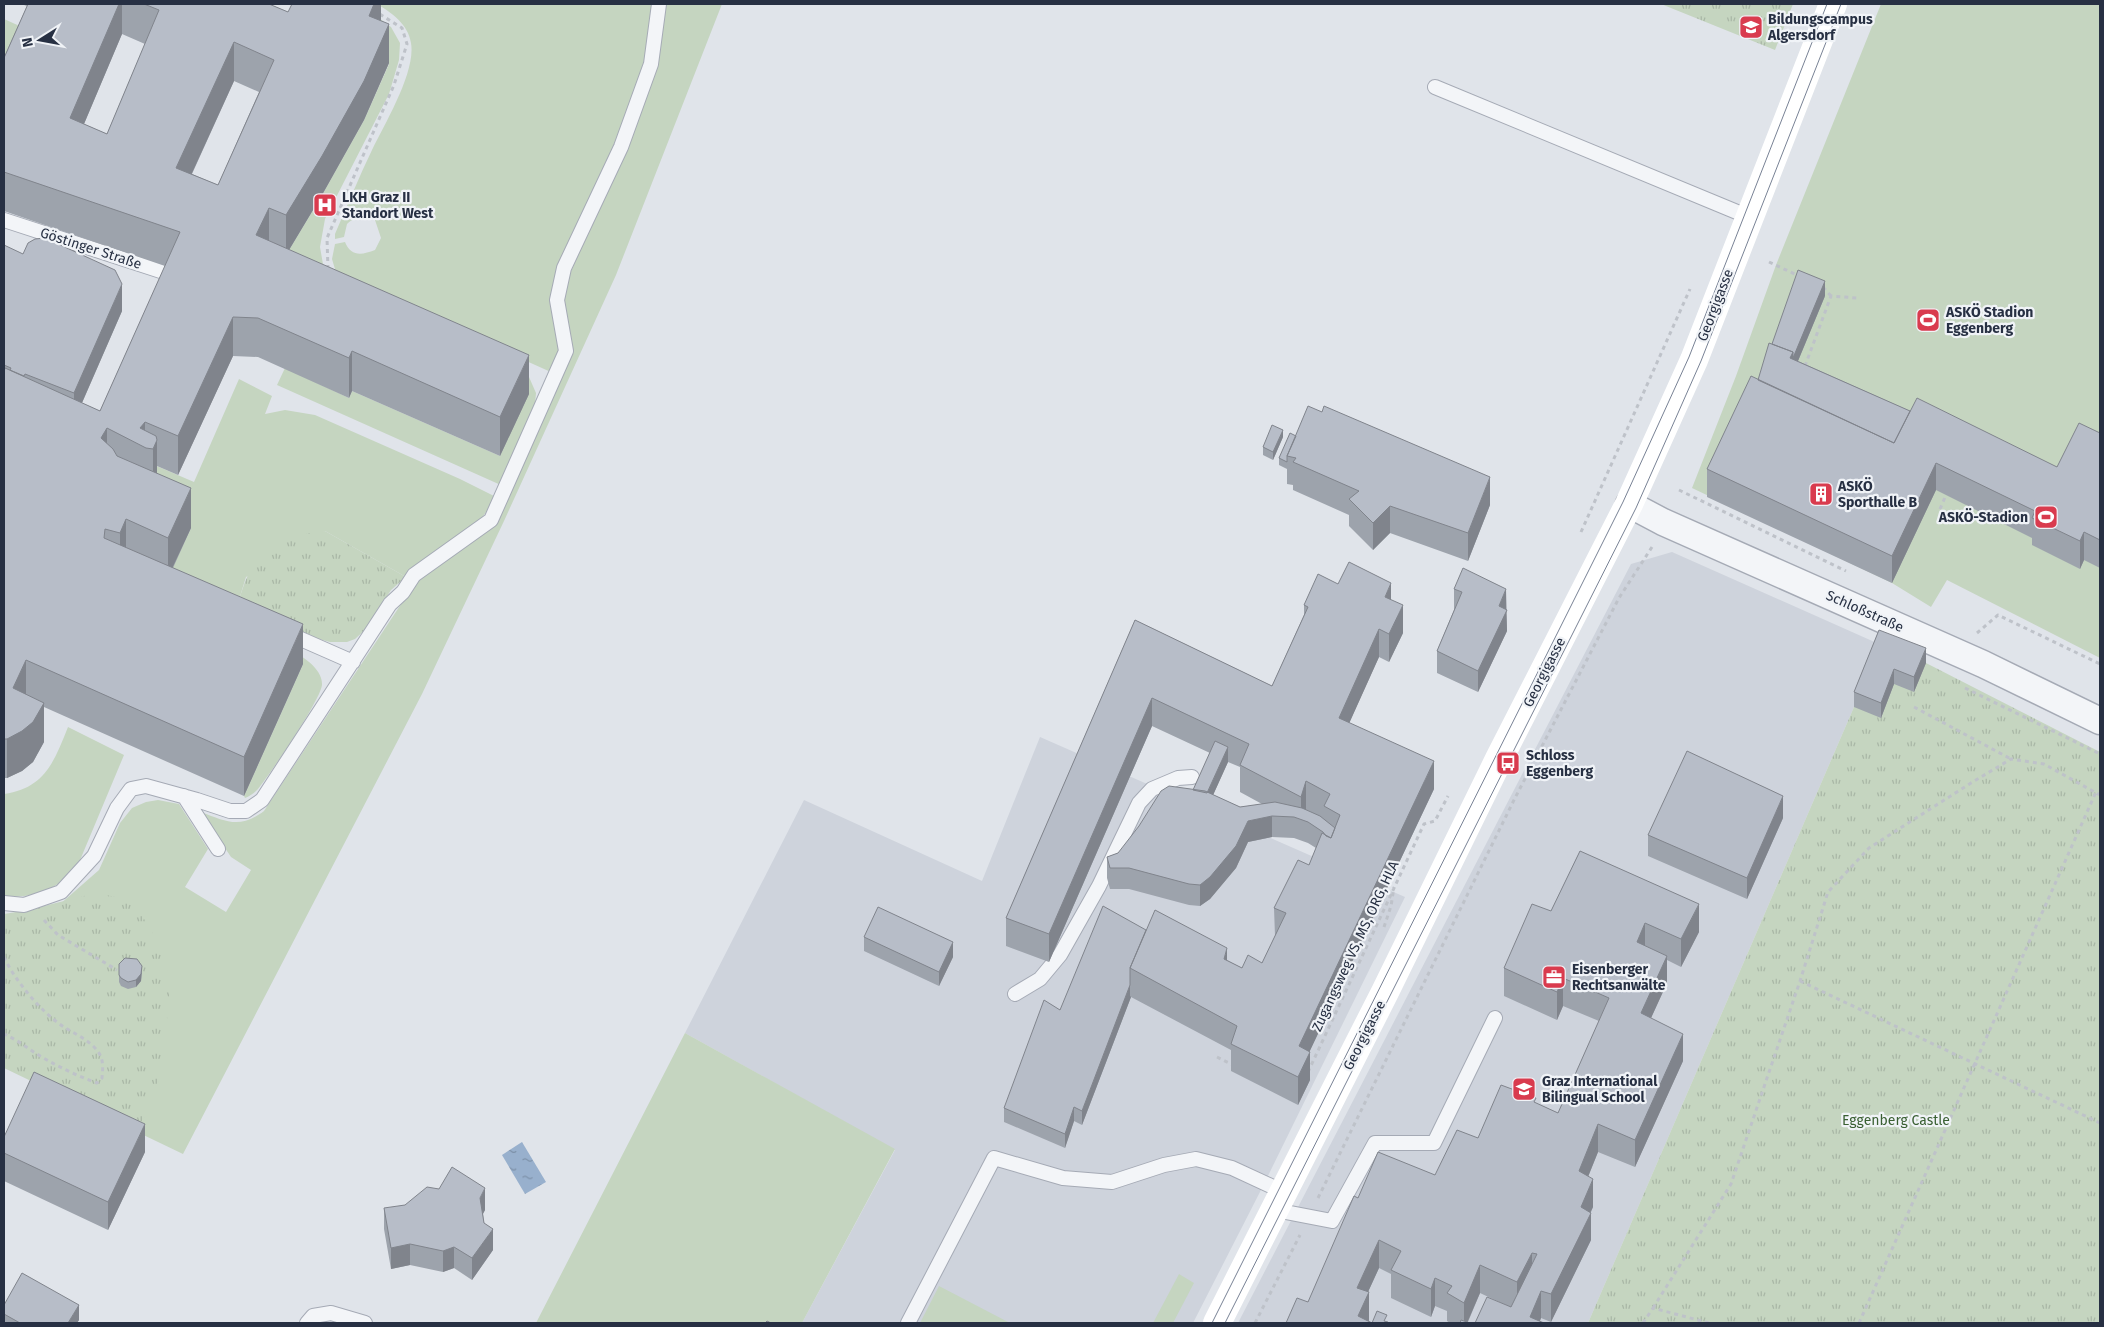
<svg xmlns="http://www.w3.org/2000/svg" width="2104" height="1327" font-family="'Fira Sans',sans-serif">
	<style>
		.built { fill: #ced3dc }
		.grass { fill: #c5d5c0 }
		.park { fill: url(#park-tufts) }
		.water { fill: url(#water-ripples) }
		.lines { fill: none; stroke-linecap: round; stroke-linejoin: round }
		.service-casing { stroke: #a5aab5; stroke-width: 16 }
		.minor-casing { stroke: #a5aab5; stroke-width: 29 }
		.path { stroke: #bec2c9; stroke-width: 3; stroke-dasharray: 4 4; stroke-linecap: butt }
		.service { stroke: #f3f5f8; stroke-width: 14 }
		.minor { stroke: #f3f5f8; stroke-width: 26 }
		.secondary { stroke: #fff; stroke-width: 28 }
		.tram { stroke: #788295; stroke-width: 1 }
		.wall { fill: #9da3ac; fill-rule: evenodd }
		.shaded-wall { fill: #80848c }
		.building { fill: #b7bdc8; stroke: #80848c; fill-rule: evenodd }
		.labels { text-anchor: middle; stroke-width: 4.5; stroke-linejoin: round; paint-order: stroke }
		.poi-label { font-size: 14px; font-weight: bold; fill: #273043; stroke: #f0f3f7; text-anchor: start }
		.street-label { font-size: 14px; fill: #273043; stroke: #f0f3f7 }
		.park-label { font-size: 14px; fill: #3a6033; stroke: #f0f3f7 }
	</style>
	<defs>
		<pattern id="park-tufts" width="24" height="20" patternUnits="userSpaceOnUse" patternTransform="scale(1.25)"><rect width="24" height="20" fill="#c5d5c0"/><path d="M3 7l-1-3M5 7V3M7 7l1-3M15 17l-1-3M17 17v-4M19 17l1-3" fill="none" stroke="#a9b7a6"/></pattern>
		<pattern id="water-ripples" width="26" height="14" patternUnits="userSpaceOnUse" patternTransform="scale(1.25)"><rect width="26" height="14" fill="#98b0cd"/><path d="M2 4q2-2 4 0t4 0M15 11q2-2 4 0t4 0" fill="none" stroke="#7c90a8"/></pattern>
	</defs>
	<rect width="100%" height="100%" fill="#e0e4ea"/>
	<!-- built -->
	<path class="built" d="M1672 552 1879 644 1854 707 1588 1323H1238L1631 564Z
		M1040 737 1405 897 1262 1188 1193 1323H802L895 1150 685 1033 804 800 982 881Z"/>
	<!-- grass -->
	<path class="grass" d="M377 4H655L651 41 639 92 562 265 563 351 553 373 337 276 332 259 335 244 345 242C351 257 362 255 375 250L381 238 375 220C364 216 356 216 347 224L344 237 335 239V234C347 206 359 177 372 150 385 123 416 72 411 43 408 24 392 13 377 4Z
		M665 4H722L616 275 504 521 422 694 183 1154 4 1068V1040L59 905 99 870 120 823 132 808 146 802 158 800 179 804 208 849 185 887 226 912 251 870 231 857 201 812C227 822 240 829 264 811L419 577 481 532 570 355 563 290 603 197 629 144 657 64Z
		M1881 4H2100V658L1947 580 1931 607 1892 583 1692 488 1736 376 1776 265Z
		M376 16 391 27 400 43 399 60 389 94 325 219 320 247 324 270 286 255 322 195 364 120 389 64Z
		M4 19 33 32 4 70Z
		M285 368 349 398 352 391 500 456 529 377 536 393 535 404 503 486 277 385Z
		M239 379 272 396 265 414 285 410 315 415 460 479 496 497 480 521 406 577 325 531 246 577 237 606 169 575 191 528 117 495 145 461 194 482Z
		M290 649C301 656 323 668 322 685 320 701 270 774 258 789 254 793 250 796 245 798L244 796 303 664Z
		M68 727 124 755 78 865C56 891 37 897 4 897V794C45 788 54 762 68 727Z
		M685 1033 895 1149 802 1323H536Z
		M1179 1274 1194 1283 1173 1323H1153Z
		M939 1286 1010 1323H920Z"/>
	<!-- park -->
	<path class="park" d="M1661 4H1793L1775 50Z
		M325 531 406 577 391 590 366 629 355 639 347 642H330L315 638 238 603C255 547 267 539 325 531Z
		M1879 644 1926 663 2100 752V1323H1588L1854 707Z
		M96 893 116 897 138 909 152 932 165 960 170 985 166 1031 156 1096 137 1130 4 1066V914L28 910Z"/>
	<!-- water -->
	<path class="water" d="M522 1142 546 1182 525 1194 502 1155Z"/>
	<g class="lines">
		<!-- service casing -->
		<g class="service-casing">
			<path id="service" d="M1435 87 1749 217
				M4 220 179 277
				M287 633 353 662
				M184 796 218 849
				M4 903 24 905 61 892 94 856 117 808 131 789 146 786 197 800 230 811H246L262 800 390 604 403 592 414 575 491 520 566 351 557 300 564 268 621 147 651 64 659 4
				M1015 994 1040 979 1060 955 1099 886 1139 803 1152 789 1178 778 1192 777
				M1275 1210 1332 1221 1375 1143H1434L1495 1018
				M307 1323 313 1316 331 1313 365 1323
				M908 1323 994 1158 1063 1178 1112 1182 1164 1165 1196 1159 1232 1168 1284 1192"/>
		</g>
		<!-- minor casing -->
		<g class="minor-casing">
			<path id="minor" d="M1629 504 1663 522 1983 664 2100 721"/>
		</g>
		<!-- path -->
		<path class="path" d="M1769 262 1799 276
			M328 269 327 238 394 85 407 44 402 28 378 13
			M1823 287 1831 296
			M1805 366 1831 296 1857 298
			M1679 490 1846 571
			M1940 509 1946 495
			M1581 532 1690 289
			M1977 633 1998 615 2100 664
			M1965 688 2100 754
			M1914 707 2011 759
			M44 920 58 935 117 970
			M1384 927 1391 906 1394 887
			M4 957C15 981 42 1013 64 1027 75 1034 87 1039 96 1049 104 1058 103 1067 102 1078L97 1083C80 1077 63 1069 47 1060 32 1052 20 1041 4 1034
			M1800 981 2100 1123
			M1217 1057 1233 1065
			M1308 1072 1424 824 1435 821 1448 796
			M1318 1198 1515 798 1619 598 1652 547H1654
			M1653 1308 1731 1184 1800 981 1828 892 1869 848 1971 783 2011 759 2044 764 2100 795
			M1255 1323 1300 1235
			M1643 1323 1653 1308 1709 1323
			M1859 1323 2096 792"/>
		<!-- service -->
		<use href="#service" class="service"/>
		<!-- minor -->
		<use href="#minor" class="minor"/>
		<!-- secondary -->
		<path class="secondary" d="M1217 1323 1385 992 1499 759 1629 504 1694 360 1833 4"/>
		<!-- tram -->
		<path class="tram" d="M1212 1323 1623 502 1689 357 1827 4
			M1225 1323 1636 508 1701 361 1841 4"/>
	</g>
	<!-- wall -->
	<path class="wall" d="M21 4H269L288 12 381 4V21L389 63 364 120 322 195 289 250 529 394 500 456 352 391 349 398 258 357 233 356 178 475 157 466V473L191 528 173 568 303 664 244 796 44 707V742L33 762 22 771 7 778H4V245L122 311 82 403 100 411 165 266 4 211V44L5 55 27 6ZM122 34 145 44 107 134 84 124ZM234 81 259 92 218 185 192 174Z
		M1825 296 1798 361 1910 411 2057 467 2100 433V568L2084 560 2080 569 2032 545V538L1936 490 1892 583 1707 497V469L1758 380 1772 344Z
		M1296 436 1490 505 1468 561 1390 533 1373 550 1349 526V515L1293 490V485L1287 484V469L1279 465V458Z
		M1283 437 1273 460 1263 455V447Z
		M1338 584 1391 600 1403 633 1389 662 1379 657 1349 723 1434 789 1309 1052 1310 1080 1298 1105 1231 1071V1050L1131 997 1082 1125 1074 1121 1065 1148 1004 1122V1108L1060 1010 1146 930 1227 960 1242 968 1262 963 1275 936 1274 908 1309 865 1316 848 1308 843 1294 838 1272 837 1248 842 1236 868 1210 899 1200 906 1189 905 1129 889H1110L1107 878V857L1118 853 1193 790 1210 753 1152 726 1049 962 1006 946V918L1135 620 1272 686 1304 615V605ZM1228 762 1240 767V792L1262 804 1240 807 1213 795Z
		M1454 589 1506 609 1507 631 1478 692 1437 673V651L1454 610Z
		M1879 630 1926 663 1914 692 1894 684 1881 718 1854 707V692Z
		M1783 818 1747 899 1648 856V835Z
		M1580 851 1699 932 1681 967 1667 960V983L1651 1018 1683 1061 1635 1167 1598 1152 1588 1177 1593 1207 1591 1212V1240L1551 1322 1541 1318 1540 1321 1480 1293 1468 1322 1470 1323H1450L1447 1321V1311L1435 1306 1431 1317 1391 1298V1274L1379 1268 1368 1292 1369 1321 1372 1323 1387 1322 1388 1323H1286L1308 1302 1358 1198 1435 1175 1478 1138 1536 1103 1558 1113 1599 1021 1563 1006 1557 1020 1504 996V968L1551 911Z
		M864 937 953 957 939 986 864 951Z
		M119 964 142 973 141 981 136 987 128 989 121 986 119 982Z
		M4 1137 145 1152 108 1230 4 1181Z
		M384 1208 485 1210 483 1214 484 1223 493 1250 472 1280 454 1268 443 1272 410 1265 391 1269 384 1229Z
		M4 1305 79 1320 77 1323H4Z"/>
	<!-- shaded-wall -->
	<path class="shaded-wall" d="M119 4H122V34L70 157V118Z
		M374 4H381V29L369 16Z
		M389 24V63L364 120 322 195 286 255V215Z
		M234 42V81L176 208V168Z
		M5 45V66L4 70V48Z
		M269 208V247L256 235Z
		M1825 281V296L1793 373 1790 358Z
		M122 284V311L74 421V393Z
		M233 317V356L178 475V436Z
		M352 351V391L349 398V358Z
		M529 355V394L500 456V417Z
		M145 422V448L140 428Z
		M107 428V467L101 438Z
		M1283 430V437L1273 460V452Z
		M157 440V479L153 488V449Z
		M1936 463V490L1892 583V556Z
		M1490 477V505L1468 561V533Z
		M191 488V528L168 577V538Z
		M1390 506V533L1373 550V523Z
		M126 519V559L120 573V533Z
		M2084 532V560L2080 569V541Z
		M1391 583V610L1385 597Z
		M1506 589 1507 631 1478 692V671L1499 606Z
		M1403 605V633L1389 662V634Z
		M303 624V664L244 796V757Z
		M1379 629V657L1339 746V718Z
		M1926 648V663L1914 692V677Z
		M26 660V699L13 688Z
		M1894 669V684L1881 718V703Z
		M1152 698V726L1049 962V934Z
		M44 703V742L33 762 22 771 7 778V739Z
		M1228 747V762L1205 813V798Z
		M1434 761V789L1299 1074V1046Z
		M1306 781V809L1303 820 1301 819V797Z
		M1783 796V818L1747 899V878Z
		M1272 816V837L1248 842 1236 868 1210 899 1200 906V885L1248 821Z
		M1699 904V932L1681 967V939Z
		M1645 923V950L1637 942Z
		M953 942V957L939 986V972Z
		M1227 948V976L1224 959Z
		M1667 956V983L1641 1040V1013Z
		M142 966 141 981 136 987V980Z
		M1563 978V1006L1557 1020V992Z
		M1130 985V996L1131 997 1082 1125V1111Z
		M1683 1034V1061L1635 1167V1140Z
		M1310 1052V1080L1298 1105V1077Z
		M1074 1107V1121L1065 1148V1134Z
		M145 1124V1152L108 1230V1202Z
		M1598 1124V1152L1579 1199V1171Z
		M1593 1179V1207L1588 1217 1591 1213V1240L1551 1322V1294L1581 1207Z
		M485 1188V1210L480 1219V1198Z
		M493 1229V1250L472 1280V1258Z
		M1379 1240V1268L1357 1316V1288Z
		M410 1244V1265L391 1269V1248Z
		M454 1247V1268L443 1272V1251Z
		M1532 1253V1281L1517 1310V1282Z
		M1480 1265V1293L1467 1323H1464V1303Z
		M1435 1278V1306L1431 1317V1289Z
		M1541 1291V1318L1539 1323 1530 1317Z
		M1369 1292V1320L1368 1323 1358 1316Z
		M79 1305V1320L77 1323H68Z"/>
	<!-- building -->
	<path class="building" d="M28 4H119L70 118 107 134 159 10 144 4H269L288 12 292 4H374L369 16 389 24 364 81 322 156 286 215 269 208 256 235 529 355 500 417 352 351 349 358 258 318 233 317 178 436 145 422 140 428 156 436 157 440 153 449 146 448 107 428 101 438 113 449 117 456 191 488 168 538 126 519 120 533 105 529 104 538 303 624 244 757 26 660 13 688 44 703 33 722 22 731 7 739H4V372L5 368 100 411 180 232 4 172V58ZM234 42 274 60 218 185 176 168Z
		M45 238 115 270 122 284 74 393 25 374 24 376 10 370 11 368 4 365V245L23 254 28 243 35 239Z
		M1798 270 1825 281 1793 358V352L1772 344Z
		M1769 343 1793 352 1790 358 1910 411 1894 443 1758 380Z
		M1751 376 1894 443 1917 398 2057 467 2079 423 2100 433V540L2084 532 2080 541 2032 518 2035 511 1936 463 1892 556 1707 469Z
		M1308 406 1322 412 1324 406 1490 477 1468 533 1390 506 1373 523 1349 499 1359 491 1293 462 1296 458 1287 456Z
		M1272 425 1283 430 1273 452 1263 447Z
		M1290 433 1296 436 1287 456V462L1279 458Z
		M1349 562 1391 583 1385 597 1403 605 1389 634 1379 629 1339 718 1434 761 1299 1046 1310 1052 1298 1077 1231 1044 1237 1026 1130 968 1155 910 1227 948 1224 959 1242 968 1248 955 1262 963 1286 913 1274 908 1298 860 1309 865 1322 833 1331 838 1340 815 1324 806 1330 794 1306 781 1301 797 1240 765 1249 744 1152 698 1049 934 1006 918 1135 620 1272 686 1308 607 1304 605 1318 574 1338 584Z
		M1463 568 1506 589 1499 606 1507 610 1478 671 1437 651 1462 592 1454 589Z
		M1879 630 1926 648 1914 677 1894 669 1881 703 1854 692Z
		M1215 741 1228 747 1207 793 1193 790Z
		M1687 751 1783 796 1747 878 1648 835Z
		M1169 786 1205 791 1240 807 1275 802 1302 808 1320 816 1335 828 1331 838 1326 836 1323 832 1308 822 1294 817 1272 816 1248 821 1236 846 1210 877 1200 885 1189 884 1129 868H1110L1107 857 1118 853 1139 826 1161 791Z
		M1580 851 1699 904 1681 939 1645 923 1637 942 1667 956 1641 1013 1683 1034 1635 1140 1598 1124 1579 1171 1593 1179 1581 1207 1591 1213 1551 1294 1541 1291 1530 1317 1544 1323H1475L1487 1297 1511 1307 1537 1254 1532 1253 1517 1282 1480 1265 1464 1303 1447 1293 1452 1286 1435 1278 1431 1289 1391 1270 1401 1251 1379 1240 1357 1288 1369 1292 1358 1316 1372 1323 1377 1311 1387 1315 1384 1321 1388 1322 1387 1323H1286L1297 1298 1308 1302 1354 1196 1358 1198 1378 1152 1435 1175 1457 1130 1478 1138 1501 1085 1536 1098 1534 1102 1558 1113 1609 998 1563 978 1557 992 1504 968 1532 904 1551 911Z
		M1103 906 1146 930 1130 968V985L1082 1111 1074 1107 1065 1134 1004 1108 1044 1000 1060 1010Z
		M878 907 953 942 939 972 864 937Z
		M125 958 137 959 142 966 141 974 136 980 128 982 121 978 119 975V964Z
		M34 1072 145 1124 108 1202 4 1153V1137Z
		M452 1167 485 1188 480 1198 484 1223 493 1229 472 1258 454 1247 443 1251 410 1244 391 1248 384 1208 405 1205 427 1187 439 1189Z
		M22 1273 79 1305 68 1323H20L4 1314V1305Z
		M1461 1320 1470 1323H1460Z
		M767 1321 771 1323H765Z"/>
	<!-- icons -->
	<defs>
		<g id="school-square" transform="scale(1.25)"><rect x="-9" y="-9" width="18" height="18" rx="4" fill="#d93b4e" stroke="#f0f3f7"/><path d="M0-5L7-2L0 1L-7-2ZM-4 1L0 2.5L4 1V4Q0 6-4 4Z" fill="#fff"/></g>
		<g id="hospital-square" transform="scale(1.25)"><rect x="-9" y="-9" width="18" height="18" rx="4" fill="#d93b4e" stroke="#f0f3f7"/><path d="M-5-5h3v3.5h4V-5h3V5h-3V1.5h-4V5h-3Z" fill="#fff"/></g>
		<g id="stadium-square" transform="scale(1.25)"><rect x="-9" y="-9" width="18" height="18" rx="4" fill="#d93b4e" stroke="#f0f3f7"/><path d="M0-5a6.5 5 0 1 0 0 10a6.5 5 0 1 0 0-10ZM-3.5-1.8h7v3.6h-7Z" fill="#fff"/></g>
		<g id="building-square" transform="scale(1.25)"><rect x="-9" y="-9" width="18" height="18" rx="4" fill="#d93b4e" stroke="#f0f3f7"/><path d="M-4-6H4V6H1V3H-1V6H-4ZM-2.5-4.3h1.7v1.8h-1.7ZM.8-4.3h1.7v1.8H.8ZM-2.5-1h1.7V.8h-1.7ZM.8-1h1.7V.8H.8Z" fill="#fff"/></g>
		<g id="bus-square" transform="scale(1.25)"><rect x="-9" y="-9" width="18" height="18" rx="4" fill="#d93b4e" stroke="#f0f3f7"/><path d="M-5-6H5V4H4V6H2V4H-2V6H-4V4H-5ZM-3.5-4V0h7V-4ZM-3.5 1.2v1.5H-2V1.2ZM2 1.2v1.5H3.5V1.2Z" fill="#fff"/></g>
		<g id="office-square" transform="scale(1.25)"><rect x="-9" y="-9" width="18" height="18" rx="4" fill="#d93b4e" stroke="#f0f3f7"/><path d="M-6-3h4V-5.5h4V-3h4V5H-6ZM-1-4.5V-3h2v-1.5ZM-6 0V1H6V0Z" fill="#fff"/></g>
	</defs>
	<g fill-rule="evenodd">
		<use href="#school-square" x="1751" y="27"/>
		<use href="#hospital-square" x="325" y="205"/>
		<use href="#stadium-square" x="1928" y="320"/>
		<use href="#building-square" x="1821" y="494"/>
		<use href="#stadium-square" x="2046" y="517"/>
		<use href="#bus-square" x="1508" y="763"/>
		<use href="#office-square" x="1554" y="977"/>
		<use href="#school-square" x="1524" y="1089"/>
	</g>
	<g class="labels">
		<!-- poi labels -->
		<g class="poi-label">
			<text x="1768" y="24">Bildungscampus<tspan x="1768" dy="16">Algersdorf</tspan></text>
			<text x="342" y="202">LKH Graz II<tspan x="342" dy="16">Standort West</tspan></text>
			<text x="1946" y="317">ASKÖ Stadion<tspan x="1946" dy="16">Eggenberg</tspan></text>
			<text x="1838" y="491">ASKÖ<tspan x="1838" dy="16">Sporthalle B</tspan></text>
			<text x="2028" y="522" text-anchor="end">ASKÖ-Stadion</text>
			<text x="1526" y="760">Schloss<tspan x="1526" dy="16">Eggenberg</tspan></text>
			<text x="1572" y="974">Eisenberger<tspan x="1572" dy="16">Rechtsanwälte</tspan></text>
			<text x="1542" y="1086">Graz International<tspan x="1542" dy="16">Bilingual School</tspan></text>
		</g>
		<!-- street labels -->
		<g class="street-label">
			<text transform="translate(91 248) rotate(18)" y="5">Göstinger Straße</text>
			<text transform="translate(1715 305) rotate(-69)" y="5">Georgigasse</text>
			<text transform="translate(1865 611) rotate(24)" y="5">Schloßstraße</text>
			<text transform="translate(1544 672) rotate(-63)" y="5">Georgigasse</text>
			<text transform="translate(1355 946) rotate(-65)" y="5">Zugangsweg VS, MS, ORG, HLA</text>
			<text transform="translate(1364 1035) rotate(-63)" y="5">Georgigasse</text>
		</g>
		<!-- park labels -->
		<g class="park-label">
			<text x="1896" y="1125">Eggenberg Castle</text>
		</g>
	</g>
	<!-- border -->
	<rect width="2104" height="1327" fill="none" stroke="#273043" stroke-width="10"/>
	<!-- north arrow -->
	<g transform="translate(40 40) rotate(259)" stroke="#f0f3f7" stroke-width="4" paint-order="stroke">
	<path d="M0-4L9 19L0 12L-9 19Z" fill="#273043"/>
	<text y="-8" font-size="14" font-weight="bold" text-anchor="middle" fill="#273043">N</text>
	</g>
</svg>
